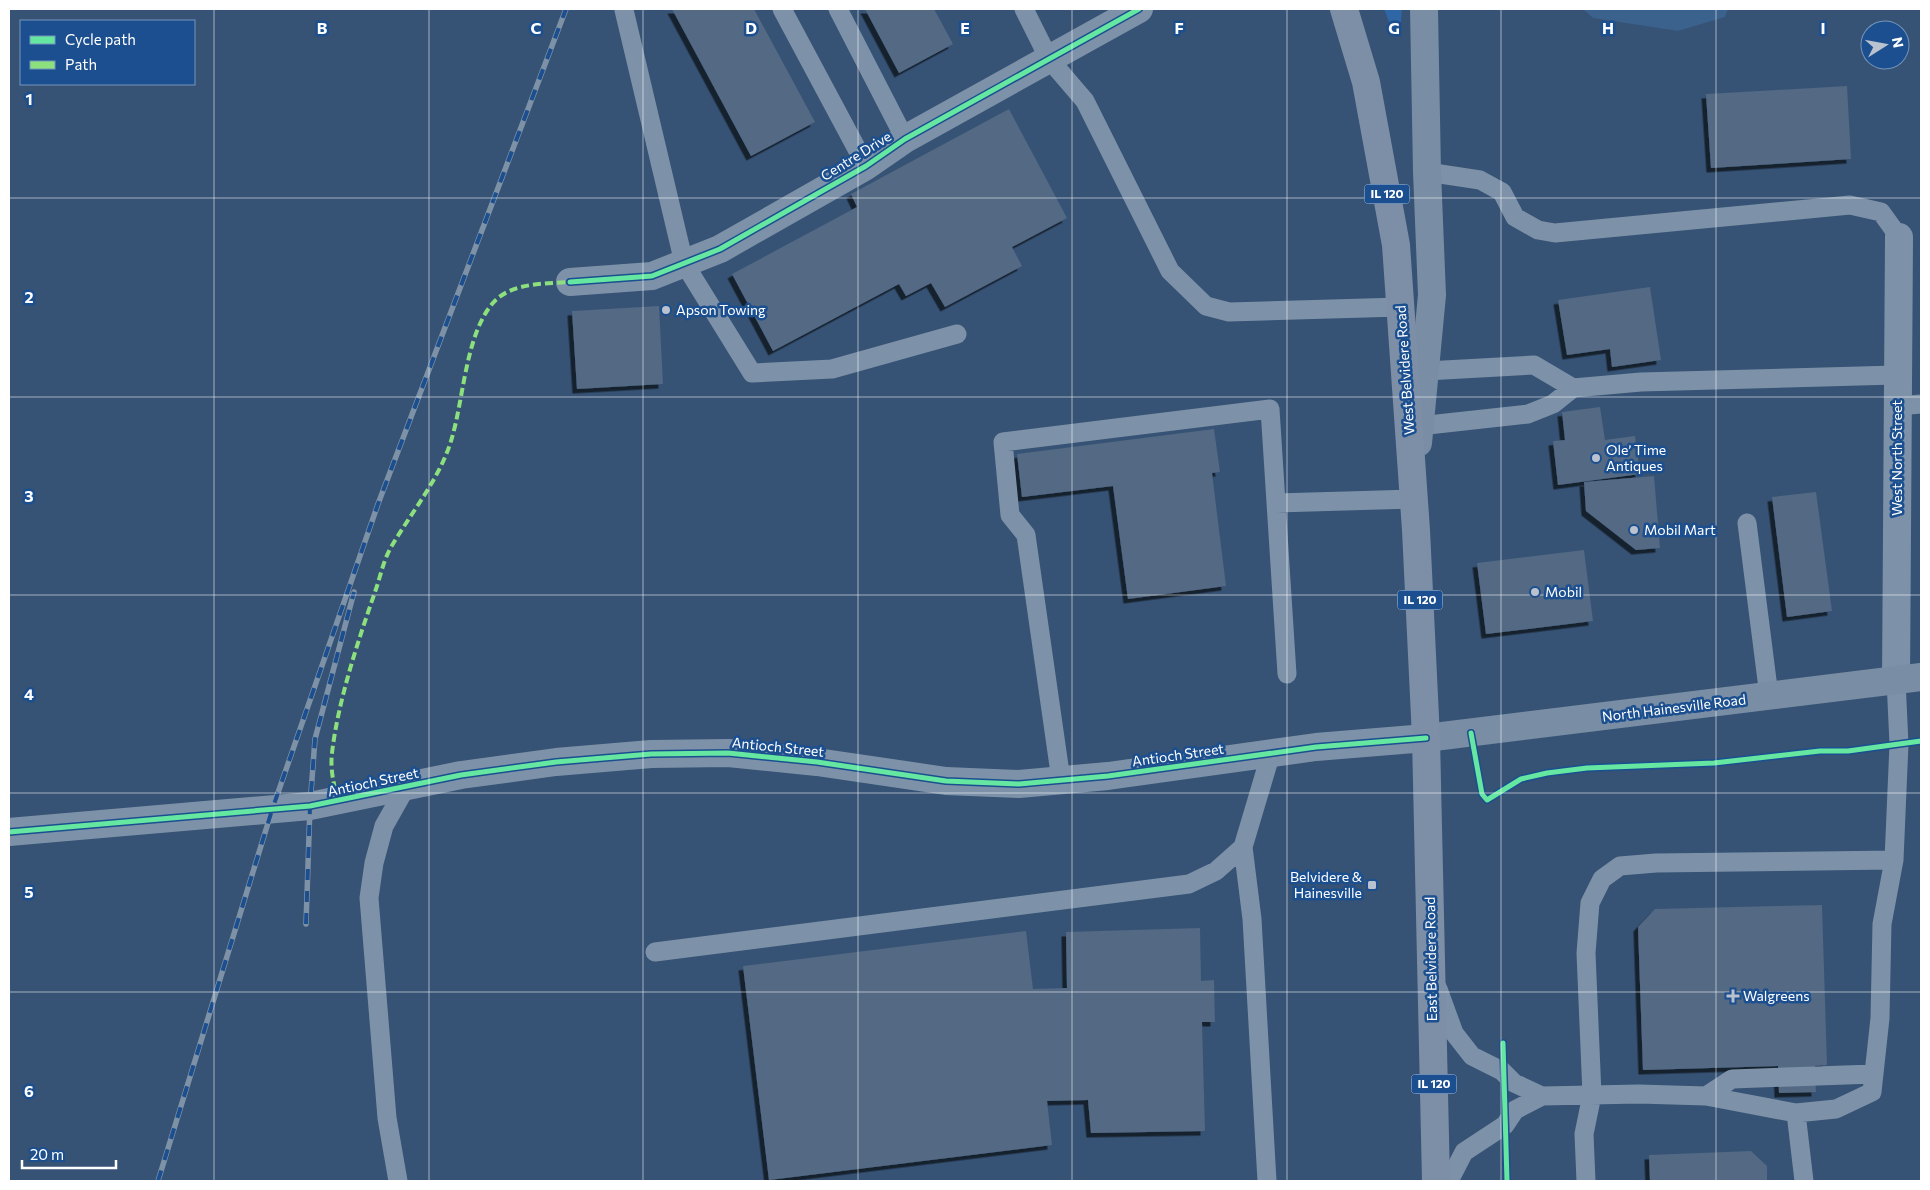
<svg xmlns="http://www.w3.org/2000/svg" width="1930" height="1190" font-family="Commissioner,sans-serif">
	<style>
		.green { fill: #2f66a5 }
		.water { fill: #3b618d }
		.building { fill: #526984; filter: url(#shadow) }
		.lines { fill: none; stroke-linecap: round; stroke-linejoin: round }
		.lane { stroke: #7d92a8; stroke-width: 19 }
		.street { stroke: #7d92a8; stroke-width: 28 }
		.secondary { stroke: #798da4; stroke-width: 28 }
		.primary { stroke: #7d8ea7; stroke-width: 28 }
		.rail-casing { stroke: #7e92a7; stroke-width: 5.5 }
		.rail { stroke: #1b4f8f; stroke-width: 4; stroke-dasharray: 11; stroke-linecap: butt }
		.quiet { stroke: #8de07e; stroke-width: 4; stroke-dasharray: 8 4; stroke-linecap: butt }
		.cycleway-casing { stroke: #1b4f8f; stroke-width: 8 }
		.cycleway { stroke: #66e7a1; stroke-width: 5 }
		.grid { fill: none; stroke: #fff; stroke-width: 1; stroke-opacity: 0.55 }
		.poi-dot { fill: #b9c2ce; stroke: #1b4f8f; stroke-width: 2 }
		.labels { text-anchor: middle; stroke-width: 5; stroke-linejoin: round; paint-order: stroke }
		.shield { fill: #1b4f8f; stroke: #bbcadd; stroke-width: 1 }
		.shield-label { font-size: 12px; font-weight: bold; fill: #fff }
		.street-label { font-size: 14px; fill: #fff; stroke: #1b4f8f }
		.poi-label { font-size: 14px; fill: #fff; stroke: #1b4f8f; text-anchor: start }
		.grid-label { font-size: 16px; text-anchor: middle; font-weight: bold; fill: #fff; stroke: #1b4f8f; stroke-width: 5; stroke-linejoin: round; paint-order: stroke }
	</style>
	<defs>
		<filter id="shadow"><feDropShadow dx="-4.5" dy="4.5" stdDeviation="0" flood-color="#0009"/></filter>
	</defs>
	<rect width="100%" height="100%" fill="#365274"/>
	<!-- green -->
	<path class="green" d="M1384 9H1402L1400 35H1394Z"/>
	<!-- water -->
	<path class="water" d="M1583 9H1728L1725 17 1678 31 1593 18Z"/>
	<!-- building -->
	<path class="building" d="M672 9H754L815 122 751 156Z
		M865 9H934L953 44 899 73Z
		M1847 86 1851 159 1711 168 1706 94Z
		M1009 109 1067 218 1012 247 1022 266 945 307 931 283 906 296 899 284 773 351 732 274 857 207 851 194Z
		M1650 287 1661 360 1612 367 1610 349 1567 355 1558 300Z
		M659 306 663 384 577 389 572 311Z
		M1600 407 1605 440 1635 436 1640 474 1558 485 1553 441 1565 440 1562 412Z
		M1214 429 1220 472 1212 473 1226 586 1128 599 1113 486 1022 497 1017 454Z
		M1654 476 1660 548 1636 550 1586 511 1584 482Z
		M1816 492 1832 611 1787 617 1772 497Z
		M1584 550 1593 621 1486 634 1477 563Z
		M1822 905 1827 1065 1815 1066 1816 1092 1779 1093 1778 1066 1643 1070 1638 927 1655 909Z
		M1200 928 1201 981 1214 980 1215 1022H1202L1205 1131 1091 1133 1088 1100 1047 1101 1052 1145 769 1180 743 966 1026 931 1033 989 1067 988 1066 932Z
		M1751 1151 1767 1166V1181H1650L1649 1155Z"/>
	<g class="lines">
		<!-- lane -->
		<path class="lane" d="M782 9 866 166
			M838 9 905 139
			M1024 9 1049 59 1085 101 1170 271 1206 306 1229 312 1401 307
			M624 10 684 263 752 373 832 369 957 334
			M1427 172 1480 180 1502 192 1515 217 1538 230 1555 233 1850 205 1881 212 1899 237
			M1426 371 1534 365 1573 388
			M1897 406 1921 404
			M1419 426 1528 414 1553 404 1573 388 1641 382 1896 375
			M1276 503 1414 499
			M1747 523 1769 696
			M1061 780 1026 535 1010 515 1003 442 1270 409 1287 674
			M655 952 1189 884 1216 871 1243 847
			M1438 989 1454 1033 1472 1056 1502 1071 1514 1083 1542 1096 1639 1094 1706 1096 1796 1113 1836 1109 1872 1092 1880 1018 1882 924 1894 860
			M1706 1096 1732 1079 1874 1074
			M1796 1113 1804 1181
			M398 1181 387 1118 369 898 374 863 384 826 406 787
			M1267 1181 1252 919 1243 847 1271 753
			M1449 1181 1464 1152 1505 1125 1515 1110 1542 1096
			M1586 1181 1584 1134 1592 1095 1586 953 1590 903 1602 879 1620 866 1656 863 1894 860 1899 744 1896 680"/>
		<!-- street -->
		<path class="street" d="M570 282 652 276 720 249 866 166 905 139 1139 9
			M1896 680 1899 237
			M9 832 310 806 461 775 556 762 651 754 728 753 817 762 946 781 1019 784 1108 776 1316 747 1426 738"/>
		<!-- secondary -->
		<path class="secondary" d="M1418 443 1432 295 1427 172 1424 9
			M1426 738 1921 677"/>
		<!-- primary -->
		<path class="primary" d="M1344 9 1366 82 1396 245 1416 530 1426 738 1436 1181"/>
		<!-- rail casing -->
		<g class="rail-casing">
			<path id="rail" d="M306 924 310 806 315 739 354 592
				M158 1181 272 810 378 504 566 9"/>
		</g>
		<!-- rail -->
		<use href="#rail" class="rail"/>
		<!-- quiet -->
		<path class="quiet" d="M338 801C334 785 330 770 332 753 338 701 358 641 375 592 380 578 383 562 390 549 410 514 439 480 451 441 464 399 465 337 492 304 510 282 545 284 570 282"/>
		<!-- cycleway casing -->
		<g class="cycleway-casing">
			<path id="cycleway" d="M570 282 652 276 720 249 866 166 905 139 1139 9
				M1471 733 1482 794 1487 800 1521 779 1547 773 1587 768 1714 763 1820 751H1848L1921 741
				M9 832 310 806 461 775 556 762 651 754 728 753 817 762 946 781 1019 784 1108 776 1316 747 1426 738
				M1503 1043 1507 1181"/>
		</g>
		<!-- cycleway -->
		<use href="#cycleway" class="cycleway"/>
	</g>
	<!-- grid -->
	<path class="grid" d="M214 9V1181M429 9V1181M643 9V1181M858 9V1181M1072 9V1181M1287 9V1181M1501 9V1181M1716 9V1181M9 198H1921M9 397H1921M9 595H1921M9 793H1921M9 992H1921"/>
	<!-- markers -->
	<g class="poi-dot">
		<circle cx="666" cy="310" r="5"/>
		<circle cx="1596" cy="458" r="5"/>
		<circle cx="1634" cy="530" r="5"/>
		<circle cx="1535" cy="592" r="5"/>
		<rect x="1367" y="880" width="10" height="10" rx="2.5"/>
		<path d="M1730.5 988.5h5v5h5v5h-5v5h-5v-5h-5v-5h5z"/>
	</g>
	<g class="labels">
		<!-- shield labels -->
		<g class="shield">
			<rect x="1364.5" y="184.5" width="45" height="19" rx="4"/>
			<rect x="1397.5" y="590.5" width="45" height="19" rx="4"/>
			<rect x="1411.5" y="1074.5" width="45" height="19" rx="4"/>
		</g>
		<g class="shield-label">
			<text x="1387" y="198">IL 120</text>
			<text x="1420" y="604">IL 120</text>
			<text x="1434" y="1088">IL 120</text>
		</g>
		<!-- street labels -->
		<g class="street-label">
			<text transform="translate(856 156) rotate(-32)" y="5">Centre Drive</text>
			<text transform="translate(1405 370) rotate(-94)" y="5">West Belvidere Road</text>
			<text transform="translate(1897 458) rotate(-90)" y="5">West North Street</text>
			<text transform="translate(1674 708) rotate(-7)" y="5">North Hainesville Road</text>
			<text transform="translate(778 747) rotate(6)" y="5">Antioch Street</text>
			<text transform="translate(1178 755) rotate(-8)" y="5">Antioch Street</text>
			<text transform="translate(373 782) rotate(-12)" y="5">Antioch Street</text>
			<text transform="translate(1431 959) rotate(-91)" y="5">East Belvidere Road</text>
		</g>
		<!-- poi labels -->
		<g class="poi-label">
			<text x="676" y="315">Apson Towing</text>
			<text x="1606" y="455">Ole’ Time<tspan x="1606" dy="16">Antiques</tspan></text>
			<text x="1644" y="535">Mobil Mart</text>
			<text x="1545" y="597">Mobil</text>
			<text x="1362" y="882" text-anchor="end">Belvidere &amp;<tspan x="1362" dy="16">Hainesville</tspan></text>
			<text x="1743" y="1001">Walgreens</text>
		</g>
	</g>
	<g class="grid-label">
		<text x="322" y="34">B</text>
		<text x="536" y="34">C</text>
		<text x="751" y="34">D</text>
		<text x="965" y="34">E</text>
		<text x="1179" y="34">F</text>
		<text x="1394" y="34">G</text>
		<text x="1608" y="34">H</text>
		<text x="1823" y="34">I</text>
		<text x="29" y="105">1</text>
		<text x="29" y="303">2</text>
		<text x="29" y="502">3</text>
		<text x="29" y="700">4</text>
		<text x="29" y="898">5</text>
		<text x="29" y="1097">6</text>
	</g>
	<!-- border -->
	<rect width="1930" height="1190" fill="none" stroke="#ffffff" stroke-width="20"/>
	<!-- legend -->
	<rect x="20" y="20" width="175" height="65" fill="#1b4f8f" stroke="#7695bc"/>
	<rect x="30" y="36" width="25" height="8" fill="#66e7a1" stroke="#7695bc"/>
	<text x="65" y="45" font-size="15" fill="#ffffff">Cycle path</text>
	<rect x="30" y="61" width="25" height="8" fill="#8de07e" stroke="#7695bc"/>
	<text x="65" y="70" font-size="15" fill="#ffffff">Path</text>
	<!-- north arrow -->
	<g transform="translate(1885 45) rotate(79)"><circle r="24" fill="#1b4f8f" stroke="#7695bc"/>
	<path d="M0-4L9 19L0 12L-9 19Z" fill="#b9c2ce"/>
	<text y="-8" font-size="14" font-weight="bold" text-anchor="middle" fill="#ffffff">N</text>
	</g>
	<!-- scale -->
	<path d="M22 1160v8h94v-8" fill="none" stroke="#ffffff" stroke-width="2.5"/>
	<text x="30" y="1160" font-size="15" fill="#ffffff" stroke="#1b4f8f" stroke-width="4" paint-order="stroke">20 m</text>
</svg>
